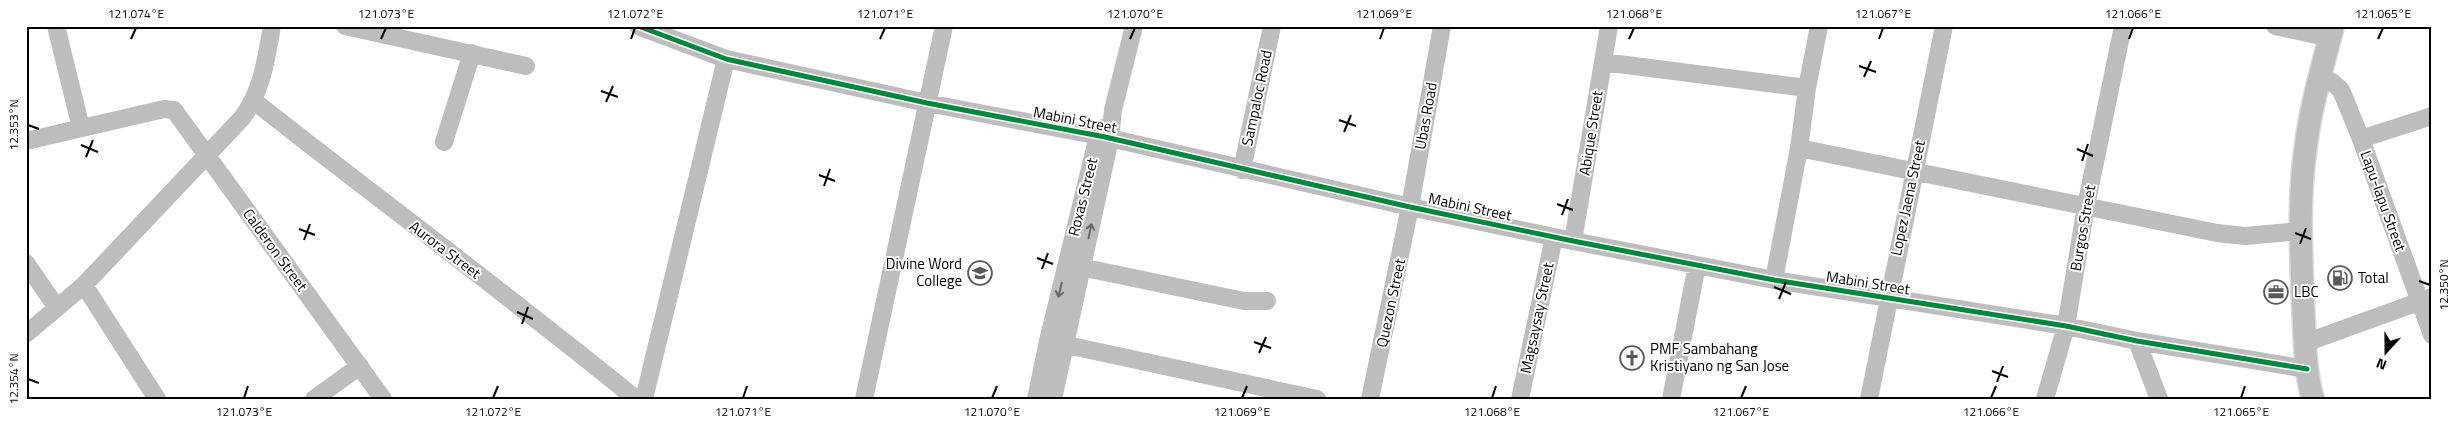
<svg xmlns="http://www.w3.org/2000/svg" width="2458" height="425" font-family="'Titillium Web',sans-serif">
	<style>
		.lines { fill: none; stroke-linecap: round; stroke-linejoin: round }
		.major-casing { stroke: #dbdbdb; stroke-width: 25 }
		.minor { stroke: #bdbdbd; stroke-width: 18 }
		.major { stroke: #bdbdbd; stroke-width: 22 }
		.cycleway-casing { stroke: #fff; stroke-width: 8 }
		.cycleway { stroke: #00873e; stroke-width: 5 }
		.oneway { stroke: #686868 }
		.ticks { fill: none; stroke: #000; stroke-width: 2 }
		.labels { text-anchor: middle; stroke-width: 4; stroke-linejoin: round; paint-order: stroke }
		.street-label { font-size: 15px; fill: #000; stroke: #fff }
		.poi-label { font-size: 15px; fill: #000; stroke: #fff; text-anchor: start }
		.neatline { fill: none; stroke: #000; stroke-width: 2 }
		.ticks-label { font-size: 12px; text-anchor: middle; fill: #000 }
	</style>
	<rect width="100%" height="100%" fill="#fff"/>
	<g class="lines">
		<!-- major casing -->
		<g class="major-casing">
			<path id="major" d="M2313 399C2304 369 2305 335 2303 304 2301 251 2298 198 2306 145 2311 105 2323 65 2333 26"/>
		</g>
		<!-- minor -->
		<path class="minor" d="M56 26 81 128
			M345 26 526 66
			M638 26 726 59 927 103 1105 137 1410 207 1573 241 1774 280 2066 326 2137 341 2307 369
			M2275 26 2330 38
			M1603 62 1807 88
			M2320 78 2332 82 2341 90 2361 139 2432 335
			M254 101C381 201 511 297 636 399
			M2361 139 2432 116
			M26 141 164 109 174 110 383 399
			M444 142 472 53
			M1799 148 2217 233 2245 236 2300 231
			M1242 170 1272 26
			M1573 241 1609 26
			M26 263 57 308
			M1071 265 1244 301H1267
			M1774 280 1799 148 1807 88 1819 26
			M84 285 157 399
			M26 334 84 285 242 118C262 91 266 60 272 26
			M2137 341 2159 399
			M1053 342 1317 399
			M2305 343 2432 297
			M314 399 360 366
			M644 399 726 59
			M864 399 944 26
			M1036 399 1048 341 1098 136 1103 128
			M1053 399 1110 139 1113 110 1134 26
			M1370 399 1410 207 1442 26
			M1520 399 1554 237
			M1671 399 1697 265
			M1869 399 1944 26
			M2045 399 2066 326 2086 206 2123 26"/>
		<!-- major -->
		<use href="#major" class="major"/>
		<!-- cycleway casing -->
		<g class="cycleway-casing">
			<path id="cycleway" d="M638 26 726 59 927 103 1105 137 1410 207 1573 241 1774 280 2066 326 2137 341 2307 369"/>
		</g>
		<!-- cycleway -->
		<use href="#cycleway" class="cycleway"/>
	</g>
	<!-- one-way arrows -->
	<defs><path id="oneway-shaft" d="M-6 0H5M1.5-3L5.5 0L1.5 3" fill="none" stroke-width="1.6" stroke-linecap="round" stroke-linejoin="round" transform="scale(1.25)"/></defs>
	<g class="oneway">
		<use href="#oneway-shaft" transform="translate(1090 231) rotate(-78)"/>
		<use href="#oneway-shaft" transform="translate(1060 290) rotate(104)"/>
	</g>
	<!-- ticks -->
	<path class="ticks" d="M131 39 136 28M381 39 386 28M631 39 635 28M880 39 885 28M1130 39 1135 28M1380 39 1384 28M1629 39 1634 28M1879 39 1883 28M2129 39 2133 28M2378 39 2383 28M1859 66 1876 72M1864 77 1871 61M601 91 618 97M606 102 613 86M1339 120 1356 126M28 125 39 129M1344 132 1351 115M81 145 98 152M2077 149 2093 156M86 157 93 140M2082 161 2088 144M819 175 835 181M824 186 830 169M1557 204 1573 210M1562 215 1568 199M299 229 315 235M2295 233 2311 239M304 240 310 224M2300 244 2306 228M1037 258 1053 264M1042 269 1048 253M2419 281 2430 285M1774 287 1791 294M1779 299 1786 282M517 312 533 319M522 324 528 307M1254 342 1271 348M1259 353 1266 337M1992 371 2008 377M28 379 39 383M1997 382 2003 366M244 398 248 386M493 398 498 386M743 398 747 386M992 398 997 386M1242 398 1247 386M1492 398 1496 386M1741 398 1746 386M1991 398 1996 386M2241 398 2245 386"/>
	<!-- icons -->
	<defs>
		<g id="university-ring" transform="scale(1.25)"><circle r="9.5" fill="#fff" stroke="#595959" stroke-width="1.5"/><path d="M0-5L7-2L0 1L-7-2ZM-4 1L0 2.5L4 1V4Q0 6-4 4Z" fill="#595959"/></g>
		<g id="fuel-ring" transform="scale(1.25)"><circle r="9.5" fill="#fff" stroke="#595959" stroke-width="1.5"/><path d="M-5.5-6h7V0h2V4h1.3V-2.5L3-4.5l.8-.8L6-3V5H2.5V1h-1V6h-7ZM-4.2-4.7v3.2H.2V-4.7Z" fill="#595959"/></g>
		<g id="office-ring" transform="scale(1.25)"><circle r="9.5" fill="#fff" stroke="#595959" stroke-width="1.5"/><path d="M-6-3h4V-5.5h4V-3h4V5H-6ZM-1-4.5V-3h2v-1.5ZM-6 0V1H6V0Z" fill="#595959"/></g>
		<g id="church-ring" transform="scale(1.25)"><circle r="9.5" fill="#fff" stroke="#595959" stroke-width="1.5"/><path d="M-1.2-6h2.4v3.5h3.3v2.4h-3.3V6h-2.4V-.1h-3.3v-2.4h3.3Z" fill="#595959"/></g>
	</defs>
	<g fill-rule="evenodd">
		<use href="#university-ring" x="980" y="273"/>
		<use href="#fuel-ring" x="2340" y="278"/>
		<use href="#office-ring" x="2276" y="292"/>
		<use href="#church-ring" x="1632" y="358"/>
	</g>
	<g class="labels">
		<!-- street labels -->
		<g class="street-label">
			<text transform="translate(1257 98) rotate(-78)" y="5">Sampaloc Road</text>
			<text transform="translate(1426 116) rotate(-80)" y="5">Ubas Road</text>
			<text transform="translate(1075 120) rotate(11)" y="5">Mabini Street</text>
			<text transform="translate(1591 133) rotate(-81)" y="5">Abique Street</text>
			<text transform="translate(1083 197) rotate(-76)" y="5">Roxas Street</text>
			<text transform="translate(1908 198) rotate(-78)" y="5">Lopez Jaena Street</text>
			<text transform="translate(2383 201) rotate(70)" y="5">Lapu-lapu Street</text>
			<text transform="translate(1470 207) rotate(12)" y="5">Mabini Street</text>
			<text transform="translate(2083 228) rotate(-80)" y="5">Burgos Street</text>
			<text transform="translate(275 250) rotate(54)" y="5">Calderon Street</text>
			<text transform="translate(445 250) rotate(37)" y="5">Aurora Street</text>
			<text transform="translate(1868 283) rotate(9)" y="5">Mabini Street</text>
			<text transform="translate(1391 303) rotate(-78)" y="5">Quezon Street</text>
			<text transform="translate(1537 318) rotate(-78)" y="5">Magsaysay Street</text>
		</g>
		<!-- poi labels -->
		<g class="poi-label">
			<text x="962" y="269" text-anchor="end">Divine Word<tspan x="962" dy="17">College</tspan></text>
			<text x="2358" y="283">Total</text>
			<text x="2294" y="297">LBC</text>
			<text x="1650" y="354">PMF Sambahang<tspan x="1650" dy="17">Kristiyano ng San Jose</tspan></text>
		</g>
	</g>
	<!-- border -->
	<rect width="2458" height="425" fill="none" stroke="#ffffff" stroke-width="55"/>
	<!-- north arrow -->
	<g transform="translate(2386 352) rotate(201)" stroke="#ffffff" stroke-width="4" paint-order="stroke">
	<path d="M0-4L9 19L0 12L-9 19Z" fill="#000000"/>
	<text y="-8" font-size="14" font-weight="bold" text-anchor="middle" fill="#000000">N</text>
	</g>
	<rect x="28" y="28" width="2402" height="370" class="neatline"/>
	<g class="ticks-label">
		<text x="136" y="18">121.074°E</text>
		<text x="386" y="18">121.073°E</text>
		<text x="635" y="18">121.072°E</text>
		<text x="885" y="18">121.071°E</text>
		<text x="1135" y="18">121.070°E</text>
		<text x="1384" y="18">121.069°E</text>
		<text x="1634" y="18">121.068°E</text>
		<text x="1883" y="18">121.067°E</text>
		<text x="2133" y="18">121.066°E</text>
		<text x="2383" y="18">121.065°E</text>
		<text transform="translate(14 125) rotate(-90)" y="4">12.353°N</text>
		<text transform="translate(2444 285) rotate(-90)" y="4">12.350°N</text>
		<text transform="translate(14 379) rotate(-90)" y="4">12.354°N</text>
		<text x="244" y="416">121.073°E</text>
		<text x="493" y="416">121.072°E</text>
		<text x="743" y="416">121.071°E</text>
		<text x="992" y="416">121.070°E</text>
		<text x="1242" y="416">121.069°E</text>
		<text x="1492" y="416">121.068°E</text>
		<text x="1741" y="416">121.067°E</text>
		<text x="1991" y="416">121.066°E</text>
		<text x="2241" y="416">121.065°E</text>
	</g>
</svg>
